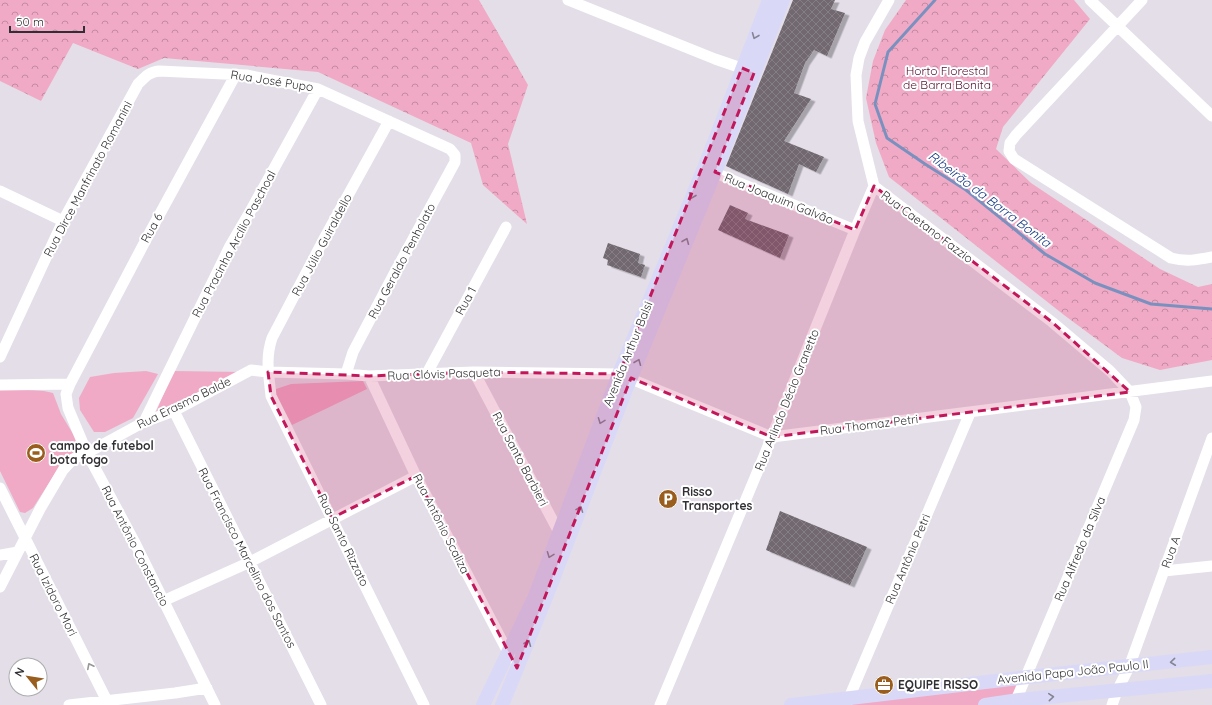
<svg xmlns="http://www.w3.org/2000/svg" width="1212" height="705" font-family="Quicksand,sans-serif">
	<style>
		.green { fill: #f0aac6 }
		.forest { fill: url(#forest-crowns) }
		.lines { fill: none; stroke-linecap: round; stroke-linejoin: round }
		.stream { stroke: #7a91bf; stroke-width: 3 }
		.building { fill: url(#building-cross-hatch); filter: url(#shadow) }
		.minor { stroke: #fff; stroke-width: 11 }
		.major { stroke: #d9d9f7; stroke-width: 14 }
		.oneway { stroke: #858495 }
		.oneway2 { stroke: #989799 }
		.marked { fill: #c2185b; fill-opacity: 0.2; stroke: #c2185b; stroke-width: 3; stroke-dasharray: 8 5; stroke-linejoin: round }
		.labels { text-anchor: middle; stroke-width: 4; stroke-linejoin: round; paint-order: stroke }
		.park-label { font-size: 12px; fill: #531032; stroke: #fff }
		.street-label { font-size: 12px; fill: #312f33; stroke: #fff }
		.poi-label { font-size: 12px; font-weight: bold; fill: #312f33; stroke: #fff; text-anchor: start }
		.water-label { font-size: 13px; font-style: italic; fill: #173a83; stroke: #fff }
	</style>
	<defs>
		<pattern id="forest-crowns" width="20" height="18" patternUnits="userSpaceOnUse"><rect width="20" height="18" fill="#f0aac6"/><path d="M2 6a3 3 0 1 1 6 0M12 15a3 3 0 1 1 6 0" fill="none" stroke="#c38ba1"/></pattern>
		<pattern id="building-cross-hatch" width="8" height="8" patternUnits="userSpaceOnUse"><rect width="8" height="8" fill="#716870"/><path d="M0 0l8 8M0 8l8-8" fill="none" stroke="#857e84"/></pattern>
		<filter id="shadow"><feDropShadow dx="4.5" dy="2.5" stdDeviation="0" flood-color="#0004"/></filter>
	</defs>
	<rect width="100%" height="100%" fill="#e4dee9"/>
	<!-- green -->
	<path class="green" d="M146 371 158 374 133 418 105 432H94L80 410 79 398 90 377 114 373Z
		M173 371 243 372 156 412Z
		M363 381 367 389 292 425 275 393 276 389 291 384Z
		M11 389 44 391 53 393 61 414 79 444 75 450 56 472 33 508 25 513 20 512 0 471V390Z
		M1026 678 1018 699 978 705H847Z"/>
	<!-- forest -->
	<path class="forest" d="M0 0H479L528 85 508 144 527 224 483 185 471 143 318 72 164 58 138 69 73 43 41 101 0 81Z
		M906 0H1074L1090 19 1003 127 996 149 1031 183 1160 269 1198 287 1212 284V360L1160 370 1122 358 1064 315 889 177 876 143 866 98 873 61 885 30Z"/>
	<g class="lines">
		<!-- stream -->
		<path class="stream" d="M935 0 888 52 875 104 887 138 925 164 966 190 1045 254 1095 283 1151 304 1212 309"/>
	</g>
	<!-- building -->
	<path class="building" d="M793 0H835L831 9 845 13 827 56 814 50 805 63 794 93 811 99 784 141 824 157 816 172 799 164 788 194 726 166Z
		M730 205 748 213 745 219 789 235 780 258 718 230Z
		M608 243 640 254 638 263 645 265 641 277 607 265 608 260 603 258Z
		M780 511 867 547 850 585 766 550Z"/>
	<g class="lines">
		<!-- minor -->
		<path class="minor" d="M568 0 715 59 750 71
			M889 0 865 42 859 58 856 75 858 121 874 186 1052 322 1110 371 1130 392 1136 407 1134 420 1014 705
			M1090 0 1212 116
			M1142 0 1016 135 1010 143 1009 151 1014 159 1171 258C1186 262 1197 260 1212 257
			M389 121 325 237 272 338C265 359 269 375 271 396L424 705
			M708 170 855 230
			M0 191 63 221
			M0 357 63 221 138 84C145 77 149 72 159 71L246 75 318 89 450 149 455 155V162L394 274 353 352 346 374
			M474 372 562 538
			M426 375 506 227
			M369 376 416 476 511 658
			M0 385 70 384
			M174 411 321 705
			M144 422 230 246 251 210 318 89
			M0 488 107 701
			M0 555 18 552
			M1164 571 1212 566
			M0 587 40 509 63 470 73 459 87 453 144 422 174 411 251 370 268 372 346 374 369 376 474 372 619 374 772 437 1212 381
			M163 601 250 562 416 476
			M69 705 175 693 207 688
			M215 705 134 541 87 453 68 408 66 394 70 384 150 232 236 74
			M660 705 764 456 855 230 874 186
			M846 705 970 413
			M1112 705 1117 691 1129 667 1212 438"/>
		<!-- major -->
		<path class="major" d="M483 705 535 596 619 374 704 168 769 0
			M502 705 545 600 625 392 715 172 783 0
			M791 705 1028 677 1212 657
			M985 705 1019 700 1212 681"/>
	</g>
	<!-- one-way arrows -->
	<defs><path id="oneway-chevron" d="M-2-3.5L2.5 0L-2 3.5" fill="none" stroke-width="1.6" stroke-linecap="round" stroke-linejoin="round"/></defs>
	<g class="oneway">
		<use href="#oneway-chevron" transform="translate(755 36) rotate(112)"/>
		<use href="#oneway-chevron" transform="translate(692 196) rotate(112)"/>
		<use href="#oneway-chevron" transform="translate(686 241) rotate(-68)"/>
		<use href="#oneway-chevron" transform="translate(638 362) rotate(-68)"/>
		<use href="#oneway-chevron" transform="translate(601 421) rotate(111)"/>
		<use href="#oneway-chevron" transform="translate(580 509) rotate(-69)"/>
		<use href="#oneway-chevron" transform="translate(550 555) rotate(111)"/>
		<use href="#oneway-chevron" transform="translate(528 643) rotate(-68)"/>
		<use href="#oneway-chevron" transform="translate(1173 662) rotate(174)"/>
		<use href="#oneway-chevron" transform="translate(1051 697) rotate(-5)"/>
	</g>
	<use class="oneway2" href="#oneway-chevron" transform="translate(90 666) rotate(-117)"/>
	<!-- marked area -->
	<path class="marked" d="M742 68 754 73 715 172 855 230 874 186 1052 322 1130 392 772 437 631 378 517 668 416 476 332 518 271 396 268 372 369 376 474 372 619 374Z"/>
	<!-- icons -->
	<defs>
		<g id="stadium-disc" transform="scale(1)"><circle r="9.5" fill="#995d1e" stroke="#fff"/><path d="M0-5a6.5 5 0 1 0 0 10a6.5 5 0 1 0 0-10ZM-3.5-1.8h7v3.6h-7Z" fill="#fff"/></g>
		<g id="parking-disc" transform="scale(1)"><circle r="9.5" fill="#995d1e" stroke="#fff"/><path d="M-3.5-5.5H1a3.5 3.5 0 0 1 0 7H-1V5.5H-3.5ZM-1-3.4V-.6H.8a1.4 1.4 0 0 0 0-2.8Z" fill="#fff"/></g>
		<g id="office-disc" transform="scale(1)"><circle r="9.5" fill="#995d1e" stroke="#fff"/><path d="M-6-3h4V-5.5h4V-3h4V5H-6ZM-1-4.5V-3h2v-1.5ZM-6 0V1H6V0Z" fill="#fff"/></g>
	</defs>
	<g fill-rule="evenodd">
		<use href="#stadium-disc" x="36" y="453"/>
		<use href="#parking-disc" x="668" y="499"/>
		<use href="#office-disc" x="884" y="685"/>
	</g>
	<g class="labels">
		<!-- park labels -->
		<g class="park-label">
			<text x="947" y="75">Horto Florestal<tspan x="947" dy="14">de Barra Bonita</tspan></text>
		</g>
		<!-- street labels -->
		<g class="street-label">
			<text transform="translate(272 81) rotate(9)" y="4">Rua José Pupo</text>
			<text transform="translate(88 179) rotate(-62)" y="4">Rua Dirce Manfrinato Romanini</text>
			<text transform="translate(779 199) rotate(22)" y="4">Rua Joaquim Galvão</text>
			<text transform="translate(927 227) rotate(37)" y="4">Rua Caetano Fazzio</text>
			<text transform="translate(152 228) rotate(-61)" y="4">Rua 6</text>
			<text transform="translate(234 244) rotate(-62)" y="4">Rua Pracinha Arcílio Paschoal</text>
			<text transform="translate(322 245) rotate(-62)" y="4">Rua Júlio Guiraldello</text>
			<text transform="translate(402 261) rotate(-62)" y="4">Rua Geraldo Penholato</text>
			<text transform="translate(466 301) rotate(-61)" y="4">Rua 1</text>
			<text transform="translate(628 354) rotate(-68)" y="4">Avenida Arthur Balsi</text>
			<text transform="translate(444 374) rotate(-2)" y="4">Rua Clóvis Pasqueta</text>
			<text transform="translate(787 400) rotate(-68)" y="4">Rua Arlindo Décio Granetto</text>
			<text transform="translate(184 403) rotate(-26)" y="4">Rua Erasmo Balde</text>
			<text transform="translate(869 425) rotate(-7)" y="4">Rua Thomaz Petri</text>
			<text transform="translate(520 459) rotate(62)" y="4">Rua Santo Barbieri</text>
			<text transform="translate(441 524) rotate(63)" y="4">Rua Antônio Scaliza</text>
			<text transform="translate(343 540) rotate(64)" y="4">Rua Santo Rizzato</text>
			<text transform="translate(135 546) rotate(63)" y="4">Rua Antônio Constancio</text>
			<text transform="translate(1080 549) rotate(-67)" y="4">Rua Alfredo da Silva</text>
			<text transform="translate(1171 552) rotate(-70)" y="4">Rua A</text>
			<text transform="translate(247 558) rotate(63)" y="4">Rua Francisco Marcelino dos Santos</text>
			<text transform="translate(908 559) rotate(-67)" y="4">Rua Antônio Petri</text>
			<text transform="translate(53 595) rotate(63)" y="4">Rua Izidoro Mori</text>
			<text transform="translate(1073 672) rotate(-6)" y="4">Avenida Papa João Paulo II</text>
		</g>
		<!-- poi labels -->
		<g class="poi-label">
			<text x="50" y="450">campo de futebol<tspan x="50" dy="14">bota fogo</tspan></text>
			<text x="682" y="496">Risso<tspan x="682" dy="14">Transportes</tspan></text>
			<text x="898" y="689">EQUIPE RISSO</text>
		</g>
		<!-- water labels -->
		<g class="water-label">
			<text transform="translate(990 199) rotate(37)" y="5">Ribeirão da Barra Bonita</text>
		</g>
	</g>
	<!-- north arrow -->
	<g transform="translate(28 677) rotate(300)"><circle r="19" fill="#ffffff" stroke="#adacad"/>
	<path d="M0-3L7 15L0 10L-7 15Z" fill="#995d1e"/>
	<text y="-6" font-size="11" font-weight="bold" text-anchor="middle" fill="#312f33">N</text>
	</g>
	<!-- scale -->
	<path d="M10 26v6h74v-6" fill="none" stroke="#312f33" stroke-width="2"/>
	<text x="16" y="26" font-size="12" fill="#312f33" stroke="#ffffff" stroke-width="3" paint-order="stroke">50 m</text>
</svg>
